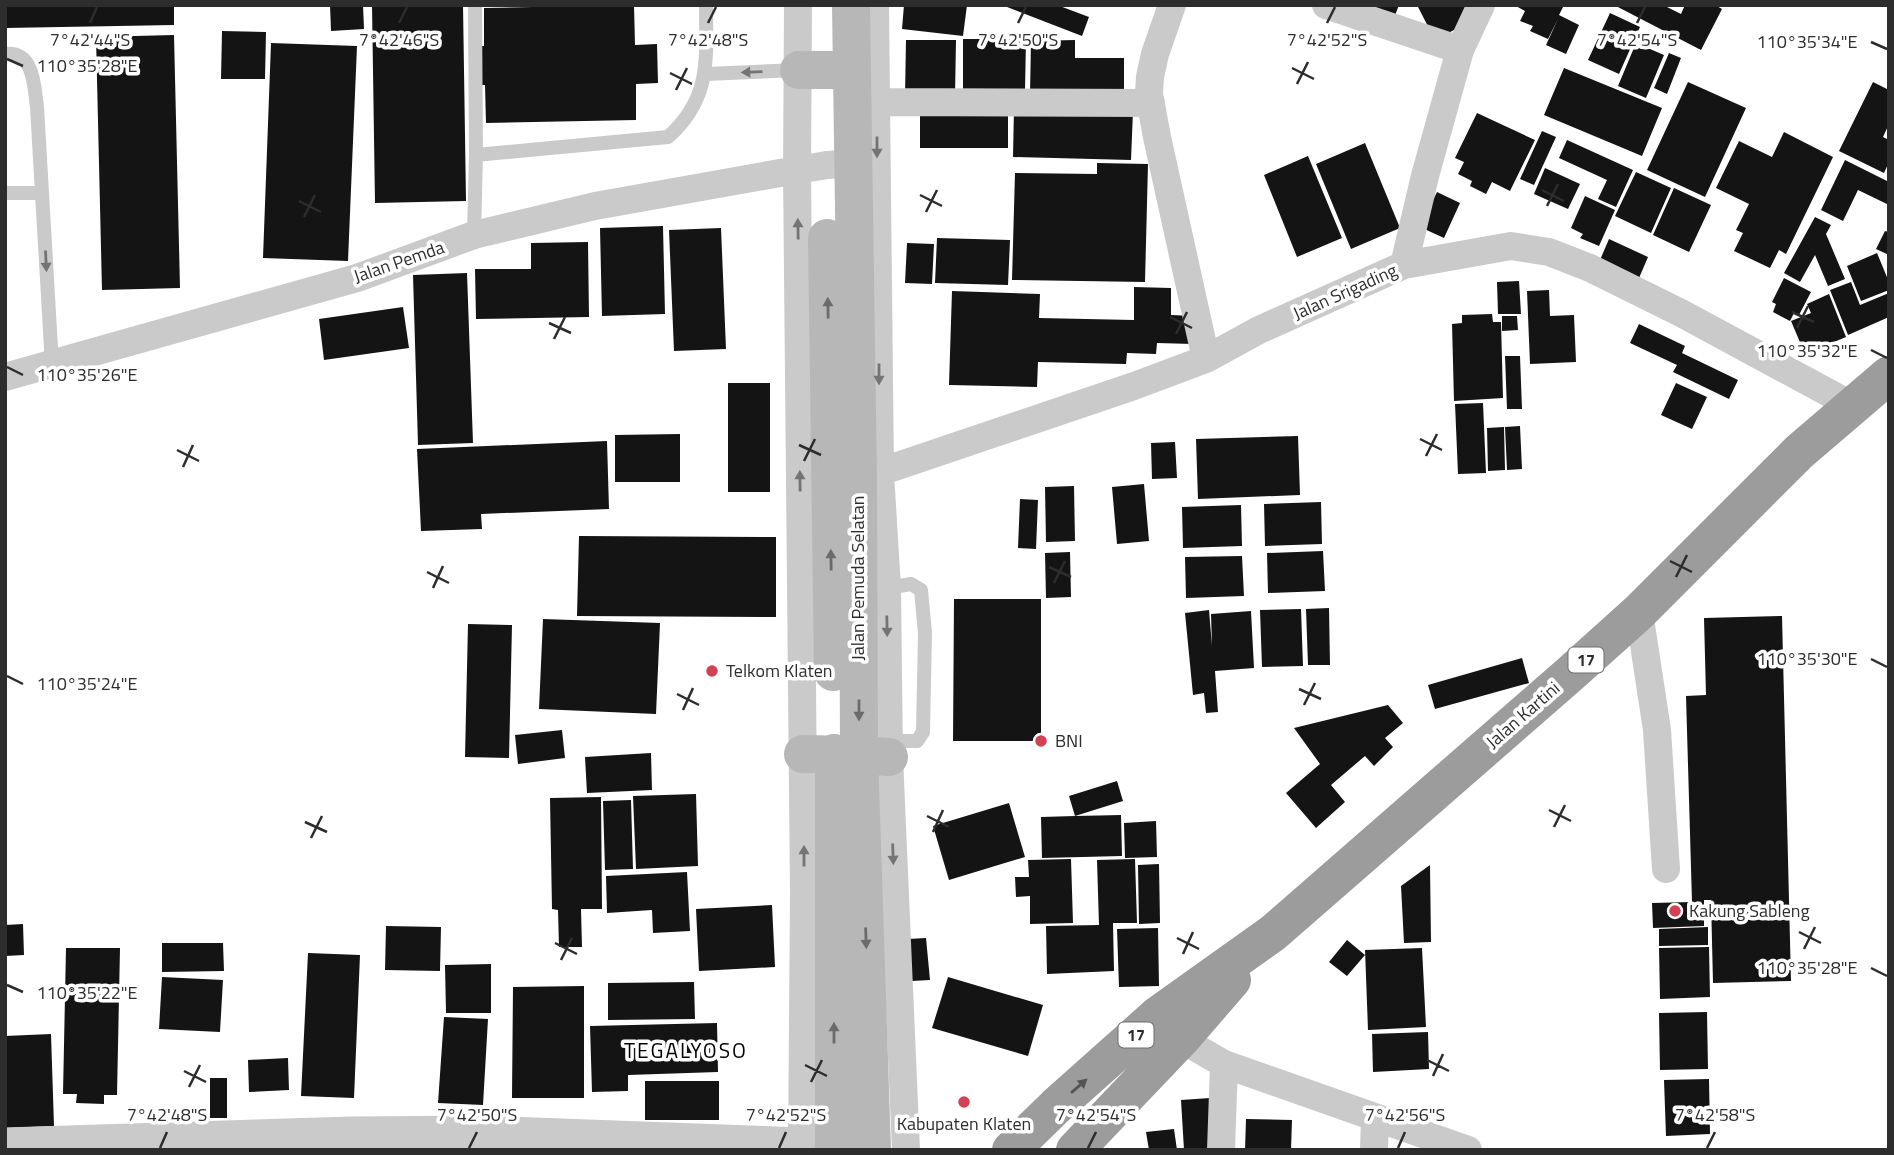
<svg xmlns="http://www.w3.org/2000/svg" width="1894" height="1155" font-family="'Titillium Web',sans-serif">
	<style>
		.building { fill: #141414 }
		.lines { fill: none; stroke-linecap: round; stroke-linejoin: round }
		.service { stroke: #cacaca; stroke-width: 14 }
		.minor { stroke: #cacaca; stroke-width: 28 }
		.tertiary { stroke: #cacaca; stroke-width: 35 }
		.secondary { stroke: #b7b7b7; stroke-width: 38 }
		.trunk { stroke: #9c9c9c; stroke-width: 38 }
		.oneway { fill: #747474 }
		.oneway2 { fill: #6b6b6b }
		.oneway3 { fill: #545454 }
		.ticks { fill: none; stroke: #2d2d2d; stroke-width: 2.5 }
		.poi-dot { fill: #d34154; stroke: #fff; stroke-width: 2.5 }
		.labels { text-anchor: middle; stroke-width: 7; stroke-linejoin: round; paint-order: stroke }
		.shield { fill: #fff; stroke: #6c6c6c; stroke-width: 2 }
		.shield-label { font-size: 16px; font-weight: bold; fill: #2d2d2d }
		.street-label { font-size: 18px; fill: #2d2d2d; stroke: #fff }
		.poi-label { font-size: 18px; fill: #2d2d2d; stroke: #fff; text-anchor: start }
		.quarter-label { font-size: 21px; letter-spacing: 2px; fill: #000; stroke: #fff }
		.ticks-label { font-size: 18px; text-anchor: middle; fill: #2d2d2d; stroke: #fff; stroke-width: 7; stroke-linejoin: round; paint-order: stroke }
	</style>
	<rect width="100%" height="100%" fill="#fff"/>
	<!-- building -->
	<path class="building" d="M5 5H174V25L5 28Z
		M330 5H363L364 29 331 31Z
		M372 5H463L466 201 375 203Z
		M634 5 635 45 657 44 658 83 636 84V120L486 123 485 85H480V46H484V8Z
		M904 5H967L963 36 902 29Z
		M1002 5H1057L1089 17 1082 36Z
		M1345 5H1399L1392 23Z
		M1417 5H1468L1475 19 1435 40Z
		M1514 5H1564L1559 15 1579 25 1566 54 1546 45 1558 19 1548 39 1530 31 1533 26 1520 21 1525 11Z
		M1614 5H1663L1681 14 1685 5H1715L1722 9 1701 50Z
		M1610 13 1640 27 1619 74 1588 60Z
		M222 31 266 32 265 79H221Z
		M174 35 180 288 102 290 96 37Z
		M963 39H1026L1025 91H963Z
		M906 40H956L955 96H905Z
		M1075 40V58H1124V94H1030L1031 41Z
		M271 43 357 46 348 261 263 258Z
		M1636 43 1664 55 1646 98 1618 86Z
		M1669 53 1681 58 1667 94 1654 88Z
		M1564 68 1662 108 1642 156 1544 115Z
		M1688 82 1746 108 1705 197 1647 170Z
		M1873 82 1889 90V124L1883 137 1889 140V162L1884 173 1839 151Z
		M1014 108 1133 111 1131 160 1013 157Z
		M920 113H1008V148H920Z
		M1477 113 1535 140 1510 191 1492 182 1486 194 1470 186 1472 181 1458 174 1464 162 1455 158Z
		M1542 131 1556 137 1534 185 1520 179Z
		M1784 132 1833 157 1786 254 1779 250 1770 268 1734 251 1743 233 1736 230 1749 204 1716 188 1739 141 1772 157Z
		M1567 140 1633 170 1616 207 1598 199 1607 180 1559 158Z
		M1365 143 1400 228 1351 249 1316 164Z
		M1308 156 1342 238 1297 257 1264 175Z
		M1845 160 1889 182V205L1858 190 1843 221 1821 210Z
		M1097 163 1148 164 1145 282 1012 280 1015 173 1097 174Z
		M1545 168 1580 184 1568 209 1534 194Z
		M1636 172 1671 188 1651 233 1615 216Z
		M1674 188 1711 205 1689 252 1653 235Z
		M1437 192 1460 203 1444 238 1420 227Z
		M1585 196 1615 210 1599 246 1580 238 1583 234 1571 228Z
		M1815 217 1831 225 1826 234 1845 279 1828 286 1815 255 1800 282 1784 273Z
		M663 226 665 314 602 316 600 228Z
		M721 228 726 349 674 351 669 230Z
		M1885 231 1889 232V255L1876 249Z
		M937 238 1010 240 1008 285 935 283Z
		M1609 239 1648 257 1639 278 1600 260Z
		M588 242 589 317 476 319 475 269H531V243Z
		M907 243 934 244 932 284 905 283Z
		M1877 253 1889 282V290L1861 301 1847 266Z
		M467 273 473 443 418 445 413 275Z
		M1784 278 1811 292 1799 315 1794 313 1790 321 1773 312 1776 304 1772 302Z
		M1519 281 1521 314H1498L1497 282Z
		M1851 282 1860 305 1889 293V317L1848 335 1830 290Z
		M1134 287 1171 288V315L1194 316 1193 344 1157 343 1156 354 1127 353 1126 364 1038 362 1037 387 949 385 952 291 1040 294 1039 318 1134 320Z
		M1549 290 1550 316 1574 315 1576 362 1530 364 1527 291Z
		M1829 294 1846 337 1805 354 1791 321 1811 313 1807 304Z
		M403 307 409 348 324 360 319 319Z
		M1492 314 1493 322H1501L1503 398 1454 401 1452 324 1462 323V315Z
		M1502 316H1517L1518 330 1502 331Z
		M1639 324 1685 346 1682 353 1738 380 1729 399 1673 372 1677 365 1630 343Z
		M1505 356H1520L1522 409H1507Z
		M728 383H770V492H728Z
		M1676 383 1707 397 1692 429 1661 415Z
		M1483 403 1486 473 1458 474 1455 404Z
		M1520 426 1522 469 1507 470 1505 427Z
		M1504 427 1505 470 1488 471 1487 428Z
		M680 434V482H615V435Z
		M1298 436 1300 495 1198 499 1196 439Z
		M607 441 609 509 481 514 482 529 421 531 417 449Z
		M1175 442 1177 478 1152 479 1151 443Z
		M1144 484 1149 541 1117 544 1112 487Z
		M1074 486 1075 541 1046 542 1045 487Z
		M1020 499 1038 500 1036 549 1018 548Z
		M1321 502 1322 544 1265 546 1264 504Z
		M1241 505 1242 546 1183 548 1182 507Z
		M579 536 776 537V617L577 616Z
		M1323 551 1325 591 1268 593 1267 553Z
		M1070 552 1071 597 1046 598 1045 553Z
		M1242 556 1244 596 1186 598 1185 557Z
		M954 599H1041V741H953Z
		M1329 608 1330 665H1308L1306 609Z
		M1301 609 1303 666 1262 667 1260 610Z
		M1209 610 1212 646 1211 614 1251 611 1254 668 1215 671 1218 712 1206 713 1204 693 1193 695 1185 613Z
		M1782 616 1791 981 1713 983 1711 900H1704V926L1653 928 1652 903 1692 902 1686 696 1706 695 1704 618Z
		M543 619 660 623 656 714 539 709Z
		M468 624 512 625 509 758 465 757Z
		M1522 658 1529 683 1435 709 1428 685Z
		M1388 705 1403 723 1385 738 1393 747 1374 766 1365 756 1331 785 1345 802 1316 828 1286 793 1320 764 1294 728Z
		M562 730 565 758 518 764 515 735Z
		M651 753 652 790 587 793 585 757Z
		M1117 781 1123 801 1075 816 1121 815 1122 856 1042 858 1041 817 1075 816 1069 796Z
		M696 794 698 866 636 869 633 796Z
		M601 797 602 909H581L582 947H559L558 910 552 909 550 798Z
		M631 800 633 869 605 870 603 801Z
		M1009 803 1025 857 949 880 933 826Z
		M1156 821 1157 857 1125 858 1124 823Z
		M1071 859 1073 923 1030 924V896L1016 897 1015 877H1029L1028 860Z
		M1135 859 1137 923H1113L1114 971 1047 974 1046 926 1099 925 1097 860Z
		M1159 864 1160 923 1139 924 1138 865Z
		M1430 865 1431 942 1404 943 1401 886Z
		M687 872 690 931 653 933 652 910 607 913 606 876Z
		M772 905 775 967 699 971 696 909Z
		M23 924 24 955 5 956V925Z
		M386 926 441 927 440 971 385 970Z
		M1708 927V945L1659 946V929Z
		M1158 928 1159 986 1119 987 1117 929Z
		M926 938 930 980 912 981 908 939Z
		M1347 940 1365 955 1347 976 1329 962Z
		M162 943H223L224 971 162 972Z
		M1709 947 1710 997 1660 999 1659 948Z
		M66 948H120L117 1095H104V1104L76 1103 77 1094H63Z
		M1422 948 1426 1027 1368 1030 1365 950Z
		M308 953 360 955 354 1098 301 1096Z
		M491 964V1013H446L445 965Z
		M162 977 223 980 220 1032 159 1029Z
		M948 977 1043 1005 1028 1056 932 1028Z
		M694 982 695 1019 608 1020V983Z
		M584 986V1098H512L513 987Z
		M1707 1012 1708 1069 1660 1070 1659 1013Z
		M444 1017 488 1019 483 1105 438 1103Z
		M717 1023 718 1072 628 1075V1091L592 1092 590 1026Z
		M1428 1032 1429 1069 1373 1072 1372 1034Z
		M51 1034 54 1126 5 1128V1036Z
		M288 1058 289 1090 249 1092 248 1060Z
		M210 1078H227V1118H210Z
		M1709 1079 1710 1134 1666 1136 1664 1080Z
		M645 1081H719V1120H645Z
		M1210 1098 1213 1149 1184 1150 1181 1100Z
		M1246 1119 1292 1120 1291 1150H1245Z
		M1174 1129 1177 1150H1149L1146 1132Z"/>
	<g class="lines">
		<!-- service -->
		<path class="service" d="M5 54C35 51 34 87 37 107L52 365
			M706 74 797 70
			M476 155 668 137C712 98 706 58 706 5
			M5 193H42
			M474 235 476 155 475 5
			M887 588 911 584 921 590 925 633 923 732 917 741H889"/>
		<!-- minor -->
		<path class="minor" d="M798 5 797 170 804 894 802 1150
			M875 5 880 473 887 588 889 757 906 1150
			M1172 5 1155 54 1150 77 1149 94 1157 137 1206 359
			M1326 5 1460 50
			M877 102 1151 103
			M1404 265 1425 176 1460 50 1481 5
			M5 377 357 278 474 235 595 206 797 170 827 165 853 163
			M865 477 1134 386 1206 359 1259 330 1404 265 1511 246 1549 252 1590 268 1681 313 1853 406
			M1639 612 1657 730 1666 869
			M1181 1039 1224 1064 1468 1150
			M1221 1150 1224 1064
			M1374 1150 1375 1118"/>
		<!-- tertiary -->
		<path class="tertiary" d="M5 1145 351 1134 484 1133 802 1145 862 1143"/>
		<!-- secondary -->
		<path class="secondary" d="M851 5 858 479 859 755 872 1150
			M799 70H852
			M827 238 833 672
			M803 754 859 755 889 757
			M834 1150V753"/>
		<!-- trunk -->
		<path class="trunk" d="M1011 1150 1056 1106 1158 1015 1273 933 1570 674 1639 612 1799 452 1889 375
			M1075 1150 1181 1039 1232 980"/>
	</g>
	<!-- one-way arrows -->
	<defs><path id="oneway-solid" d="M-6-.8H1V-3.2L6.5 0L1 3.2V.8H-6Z" transform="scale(1.75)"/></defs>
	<g class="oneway">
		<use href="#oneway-solid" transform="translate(752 72) rotate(178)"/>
		<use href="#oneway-solid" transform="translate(877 147) rotate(90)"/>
		<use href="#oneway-solid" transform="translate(798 229) rotate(-91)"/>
		<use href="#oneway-solid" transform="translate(46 261) rotate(87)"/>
		<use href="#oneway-solid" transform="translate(879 374) rotate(90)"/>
		<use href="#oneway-solid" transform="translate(800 481) rotate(-91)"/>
		<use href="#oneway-solid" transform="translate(887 626) rotate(89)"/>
		<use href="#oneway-solid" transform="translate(893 854) rotate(88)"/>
		<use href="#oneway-solid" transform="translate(804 856) rotate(-90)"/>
	</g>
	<g class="oneway2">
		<use href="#oneway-solid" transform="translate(828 308) rotate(-91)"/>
		<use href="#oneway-solid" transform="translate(831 560) rotate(-91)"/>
		<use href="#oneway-solid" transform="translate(859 710) rotate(90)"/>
		<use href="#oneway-solid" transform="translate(866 938) rotate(88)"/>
		<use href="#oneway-solid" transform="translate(834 1033) rotate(-90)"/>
	</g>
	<use class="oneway3" href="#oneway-solid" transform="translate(1079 1086) rotate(-41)"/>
	<!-- ticks -->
	<path class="ticks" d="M90 23 97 7M399 23 407 7M708 23 716 7M1018 23 1026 7M1327 23 1335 7M1637 23 1645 7M1871 42 1887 49M7 59 23 66M1292 68 1314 79M670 73 692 84M1297 84 1308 62M676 90 687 68M1542 190 1564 201M920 195 942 206M299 201 321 212M1547 206 1558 184M926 212 937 190M304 217 315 195M1792 312 1814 322M1170 317 1192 328M549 323 571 333M1797 328 1808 306M1176 334 1187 312M554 339 565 317M1871 350 1887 358M7 367 23 375M1420 439 1442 450M799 445 821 455M177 450 199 461M1426 456 1437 434M804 461 815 439M183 467 193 445M1670 561 1692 572M1049 567 1071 577M427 572 449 583M1676 577 1687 555M1054 583 1065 561M433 588 443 566M1871 659 1887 667M7 676 23 684M1299 689 1321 699M677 694 699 705M1304 705 1315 683M683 710 693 688M1549 810 1571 821M927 816 949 827M305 822 327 832M1554 827 1565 805M933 832 943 810M311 838 322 816M1799 932 1821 943M1177 938 1199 949M555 943 577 954M1804 949 1815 927M1183 954 1193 932M561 960 572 938M1871 968 1887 976M7 985 23 992M1427 1060 1449 1071M805 1065 827 1076M184 1071 206 1082M1433 1076 1443 1054M811 1082 822 1060M189 1087 200 1065M160 1148 167 1132M469 1148 477 1132M779 1148 786 1132M1088 1148 1096 1132M1398 1148 1405 1132M1707 1148 1715 1132"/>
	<!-- markers -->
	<g class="poi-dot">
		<circle cx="712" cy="671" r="7"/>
		<circle cx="1041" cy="741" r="7"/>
		<circle cx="1675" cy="911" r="7"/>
		<circle cx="964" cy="1102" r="7"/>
	</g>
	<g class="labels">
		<!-- shield labels -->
		<g class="shield">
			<rect x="1568.5" y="647.5" width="35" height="25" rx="5"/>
			<rect x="1118.5" y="1022.5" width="35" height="25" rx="5"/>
		</g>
		<g class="shield-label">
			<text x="1586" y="666">17</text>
			<text x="1136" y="1041">17</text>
		</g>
		<!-- street labels -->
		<g class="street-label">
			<text transform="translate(399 262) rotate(-19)" y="6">Jalan Pemda</text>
			<text transform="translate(1345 292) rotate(-24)" y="6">Jalan Srigading</text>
			<text transform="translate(858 578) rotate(-90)" y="6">Jalan Pemuda Selatan</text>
			<text transform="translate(1523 715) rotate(-41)" y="6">Jalan Kartini</text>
		</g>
		<!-- poi labels -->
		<g class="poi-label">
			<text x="726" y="677">Telkom Klaten</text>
			<text x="1055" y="747">BNI</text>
			<text x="1689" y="917">Kakung Sableng</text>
			<text x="964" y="1130" text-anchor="middle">Kabupaten Klaten</text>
		</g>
		<!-- quarter labels -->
		<g class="quarter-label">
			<text x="686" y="1058">TEGALYOSO</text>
		</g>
	</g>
	<g class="ticks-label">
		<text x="90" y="46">7°42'44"S</text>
		<text x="399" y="46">7°42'46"S</text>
		<text x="708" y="46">7°42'48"S</text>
		<text x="1018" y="46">7°42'50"S</text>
		<text x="1327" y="46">7°42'52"S</text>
		<text x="1637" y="46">7°42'54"S</text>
		<text x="1807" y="48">110°35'34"E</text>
		<text x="87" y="72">110°35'28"E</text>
		<text x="1807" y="357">110°35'32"E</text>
		<text x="87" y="381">110°35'26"E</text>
		<text x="1807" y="665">110°35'30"E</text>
		<text x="87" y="690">110°35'24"E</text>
		<text x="1807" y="974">110°35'28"E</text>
		<text x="87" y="999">110°35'22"E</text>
		<text x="167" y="1121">7°42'48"S</text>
		<text x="477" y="1121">7°42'50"S</text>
		<text x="786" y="1121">7°42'52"S</text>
		<text x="1096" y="1121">7°42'54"S</text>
		<text x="1405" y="1121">7°42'56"S</text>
		<text x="1715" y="1121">7°42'58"S</text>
	</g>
	<!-- border -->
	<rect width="1894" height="1155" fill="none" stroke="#2d2d2d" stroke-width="14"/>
</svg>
